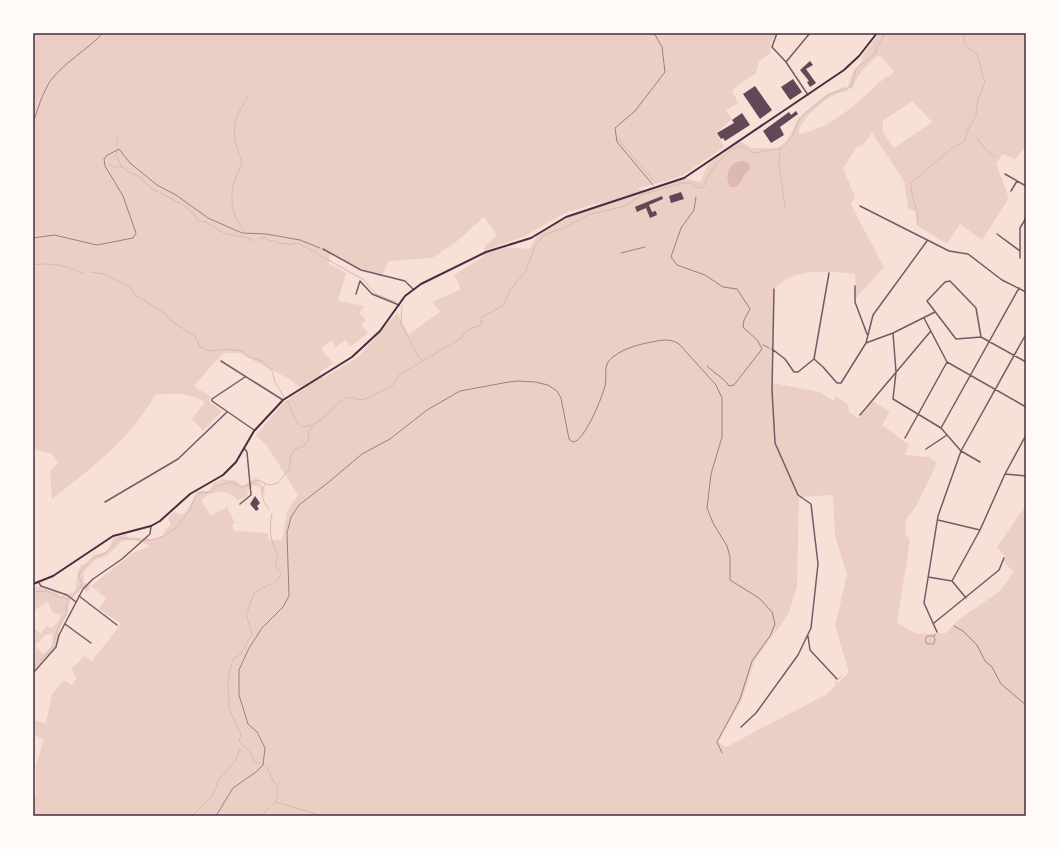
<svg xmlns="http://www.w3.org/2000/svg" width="1059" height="849" font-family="Jost,sans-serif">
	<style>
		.green { fill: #ebcfc5; fill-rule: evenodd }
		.water { fill: #dcb8b0 }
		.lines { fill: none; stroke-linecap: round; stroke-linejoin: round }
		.stream { stroke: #dcb8b0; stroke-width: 1 }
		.building { fill: #644757 }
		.path { stroke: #4a2c40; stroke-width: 0.5 }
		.service { stroke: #755966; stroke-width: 0.5 }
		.minor { stroke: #755966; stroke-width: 1.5 }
		.tertiary { stroke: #755966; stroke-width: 1.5 }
		.secondary { stroke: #4a2c40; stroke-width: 2 }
		.neatline { fill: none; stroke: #4a2c40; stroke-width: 1.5 }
	</style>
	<rect width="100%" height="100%" fill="#f7e1d7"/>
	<!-- green -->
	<path class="green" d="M33 33H776L771 42 770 53 759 62 756 73 732 90 738 103 726 111 732 119 716 133 724 147 683 175 670 180 636 189 649 190 685 178 700 182 709 163 738 140 752 148H778L787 141 798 119 804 113 827 94 846 86 848 91C844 92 840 92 836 94 825 99 797 121 799 134 835 128 861 98 887 76L889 77 894 72 882 57 878 56C866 65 856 76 852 90L848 85 854 70 863 60 861 57 880 33H1026V147L1015 159 1003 154 996 164 1009 198 982 240 960 224 947 244 916 225V212L908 208 904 181 872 133 863 145 857 147 843 168 855 197 851 205 884 267 856 298 855 274C829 271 790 267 773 291V383L820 392 833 401 836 396 848 405 849 412 859 418 873 401 890 412 882 425 909 445 904 455 929 457 937 463 915 508 906 519 905 533 910 540 897 623 917 634 946 633 958 620 1000 591 1014 572 1004 562 1006 558 997 547 1026 505V816H33V796L36 795V765L44 739 33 735V720L46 723 52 694 64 680 72 685 77 678 71 669 84 656 92 661 121 624 99 609 106 598 91 586 87 592 82 588 70 600 68 612 59 631 56 646 33 670V627L41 634 46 626 51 628 57 623 61 615 52 612 48 602 33 611 34 587 38 586 58 593 60 596 75 592 78 572 81 565 89 563 93 555C107 554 109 550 113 538L126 534 128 537 155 539 163 535 165 530 171 525 168 518 174 512 181 515 186 512 198 491H209L213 484 223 478 224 480H235L242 486 256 478 266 491 261 493 260 487 254 485 247 491 248 493 246 497 238 500C234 497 228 492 224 492 216 490 205 495 201 501L211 516 227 507 235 523 232 525 234 531 268 533 269 540H282L287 511 298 495 267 446 256 435 284 402 303 390 291 380 239 353H223L194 386 211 397 209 402 222 411 203 431 192 419 205 402C188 392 173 393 155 395 131 438 91 469 52 499L50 472 58 463 52 454 35 450 33 452ZM912 101 932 122 894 148 883 132V121ZM605 201 555 224 538 234 530 249 504 247 484 254 483 257 454 275 461 289 432 302 440 312 409 334 397 313 358 357 323 378 319 373 333 363 321 349 331 340 336 347 345 340 351 346 368 333 361 325 366 320 359 313 365 306 338 301 346 273 329 264 330 254 381 277 389 261 432 258 456 242 484 217 497 235 485 246 484 251 525 236 565 213ZM833 495 835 535 847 575 835 626 849 672 827 694 726 747 718 742 742 700 755 660 788 615 797 587 799 497ZM135 540 150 546 133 553 91 586 84 582 83 573 95 560 108 555 122 541ZM52 633 53 644 44 654 35 646 44 636Z"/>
	<!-- water -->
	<path class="water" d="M742 161 747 162 751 168C749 170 746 172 744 175 740 182 740 188 731 187 723 177 729 162 742 161Z"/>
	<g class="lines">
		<!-- stream -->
		<path class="stream" d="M117 137V146
			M977 138 986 150 995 157
			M618 139 655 182
			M780 149 779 163 785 207
			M117 152 116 155 122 167 132 174 137 175 151 188 185 206 195 215 198 221C209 221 214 228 224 233 233 237 246 235 254 241
			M109 164 114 167H122
			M918 221C918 208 910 196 911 183L952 148 964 142 968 130 976 115 978 99 985 83 977 54C970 50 960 42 965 33
			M244 231C226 207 230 188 242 163 231 132 231 122 249 95
			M259 239 265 237 269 241H276L280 244 286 243 289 245 298 243 364 280 376 294 396 302
			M33 265C51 262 67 266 83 273
			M90 272 103 274 129 286 135 295 163 312 171 321 195 336 200 347 210 351 226 349 242 351 249 357 262 361 272 371 275 382 284 397
			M402 306 401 324 418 356 423 360
			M288 402 297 422 302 427 312 425
			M265 484C260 495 262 500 269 509
			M143 540C164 542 180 526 190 509 193 503 194 497 199 493L210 492 217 486 230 482 243 487 258 480 269 485 278 483 289 469 291 455 295 449 304 446 308 441 309 432 314 424 325 417 337 404 347 397 363 400 392 386 399 375 460 339 467 330 481 325 482 317 504 305 510 290 526 271 535 246 544 235 566 227 588 215 625 206 641 195 682 183H690L699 188H703L708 176 717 163 732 149 742 146 754 153 782 148 792 136 799 120 803 115 828 95 851 87 856 69 876 53V49L885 33
			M33 592 47 591 58 597 68 599
			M247 613 254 593 278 580 281 574 275 565 278 555C270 543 269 527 272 513
			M246 614 252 634 240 655 233 659 228 678 229 708 241 734 239 741 249 751 255 763H261
			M33 668 52 648 59 625 66 615V603L77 592 82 584 78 575 91 559 105 553 120 538 141 540
			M839 679 841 676
			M836 684 837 681
			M266 766 275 784 278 786 277 800 273 805
			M276 802 323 816
			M192 816 213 795 218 781 235 761 240 749
			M261 816 269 808"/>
	</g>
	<!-- building -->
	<path class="building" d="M810 61 813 65 806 69 816 83 810 87 807 82 809 81 800 70Z
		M793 79 802 92 790 100 781 87Z
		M755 86 772 110 760 119 743 94Z
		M796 111 798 114 780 127 784 135 771 143 763 131 789 112 791 115Z
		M742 113 750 125 725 141 723 138 721 139 717 133 734 123 732 120Z
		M681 192 684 199 671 203 669 196Z
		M662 196 663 199 649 205 652 212 656 211 657 215 650 218 646 208 637 212 635 207 637 206Z
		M255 496 260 503 257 506 259 509 256 511 250 504Z"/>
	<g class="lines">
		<!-- path -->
		<path class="path" d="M33 123C38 109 42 93 51 80 65 62 87 50 103 33
			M653 185 617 142 615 128 635 111 665 72 662 47 654 33
			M696 197 694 210 681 228 671 257 677 265 705 275 723 287 737 289 750 309 744 320 743 327 758 341 762 349 734 385 729 386C724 378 714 373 707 366
			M33 238 54 235 97 245 133 238 136 233 123 196 105 166 104 159 106 156 119 149 130 163 157 185 176 195 208 218 242 233 266 234 300 240 320 248
			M621 253 645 247
			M763 345 769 348
			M954 626 963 631 977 645 985 661 992 667 1001 684 1026 705
			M216 816 233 788 256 772 263 765 265 748 257 732 248 724 239 695V670L249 648 262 628 283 607 289 596 287 533 291 517 299 505 330 481 362 454 390 439 427 410 460 391 503 383 517 381 535 382 548 385 557 391 561 398 569 439 573 442C584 442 602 398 605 386 607 378 604 369 608 362 617 350 639 344 652 342 661 340 670 338 679 344L716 385 722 398V437L711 474 707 508 713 523 727 546 730 557V580L759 598 772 612 775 624 770 636 752 661 740 699 717 742 722 753"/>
		<!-- service -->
		<path class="service" d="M934 636 935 640 934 644H927L925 640 927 636H934L936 634"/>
		<!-- minor -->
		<path class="minor" d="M777 33 772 47 786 62 808 95
			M786 62 810 33
			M1005 174 1026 186
			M1011 191 1017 181
			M860 206 949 251 968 254 1002 280 1026 292
			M997 234 1020 251
			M323 249 361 270 405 281 413 289
			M1020 258V228L1026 218
			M855 286V302L867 334
			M356 294 360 281 372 294 399 305
			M924 318 947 362 1026 407
			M893 333 896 372 893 399 941 428 961 451 980 462
			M981 337 956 339 927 301 945 282 950 281 976 308 981 337 1026 362
			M866 343 873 315 927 241
			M772 349 785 359 794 372H798L814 359 823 367 837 383H841L866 343 893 333 935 312
			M814 359 829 273
			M221 361 283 400
			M245 377 212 399V401L254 430
			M860 415 930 332
			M941 428 1019 288
			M905 438 947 362
			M926 449 947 435
			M1005 474 1026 476
			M105 502 178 459 227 412
			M240 504 251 495 247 452 244 448
			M938 520 980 530
			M928 577 952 581 966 598
			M952 581 980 530 1005 474 1026 435
			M39 583 41 586 67 595 76 602
			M79 596 117 625
			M934 623 999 570 1004 558
			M65 624 91 643
			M937 632 924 603 938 516 961 451 1026 334
			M808 636 810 650 837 679
			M741 727 756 713 798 655 811 628 818 564 811 504 798 495 775 443 772 390 774 289"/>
		<!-- tertiary -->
		<path class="tertiary" d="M33 673 56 647 59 635 83 589 93 579 122 559 150 534 151 526"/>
		<!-- secondary -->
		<path class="secondary" d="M33 584 53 576 113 536 151 526 160 521 190 494 223 475 236 462 254 431 283 400 352 357 380 331 405 296 421 284 486 252 531 238 566 217 684 178 844 70 859 56 877 33"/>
	</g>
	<!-- border -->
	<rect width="1059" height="849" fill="none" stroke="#fffaf5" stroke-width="68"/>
	<rect x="34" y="34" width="991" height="781" class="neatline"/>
</svg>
